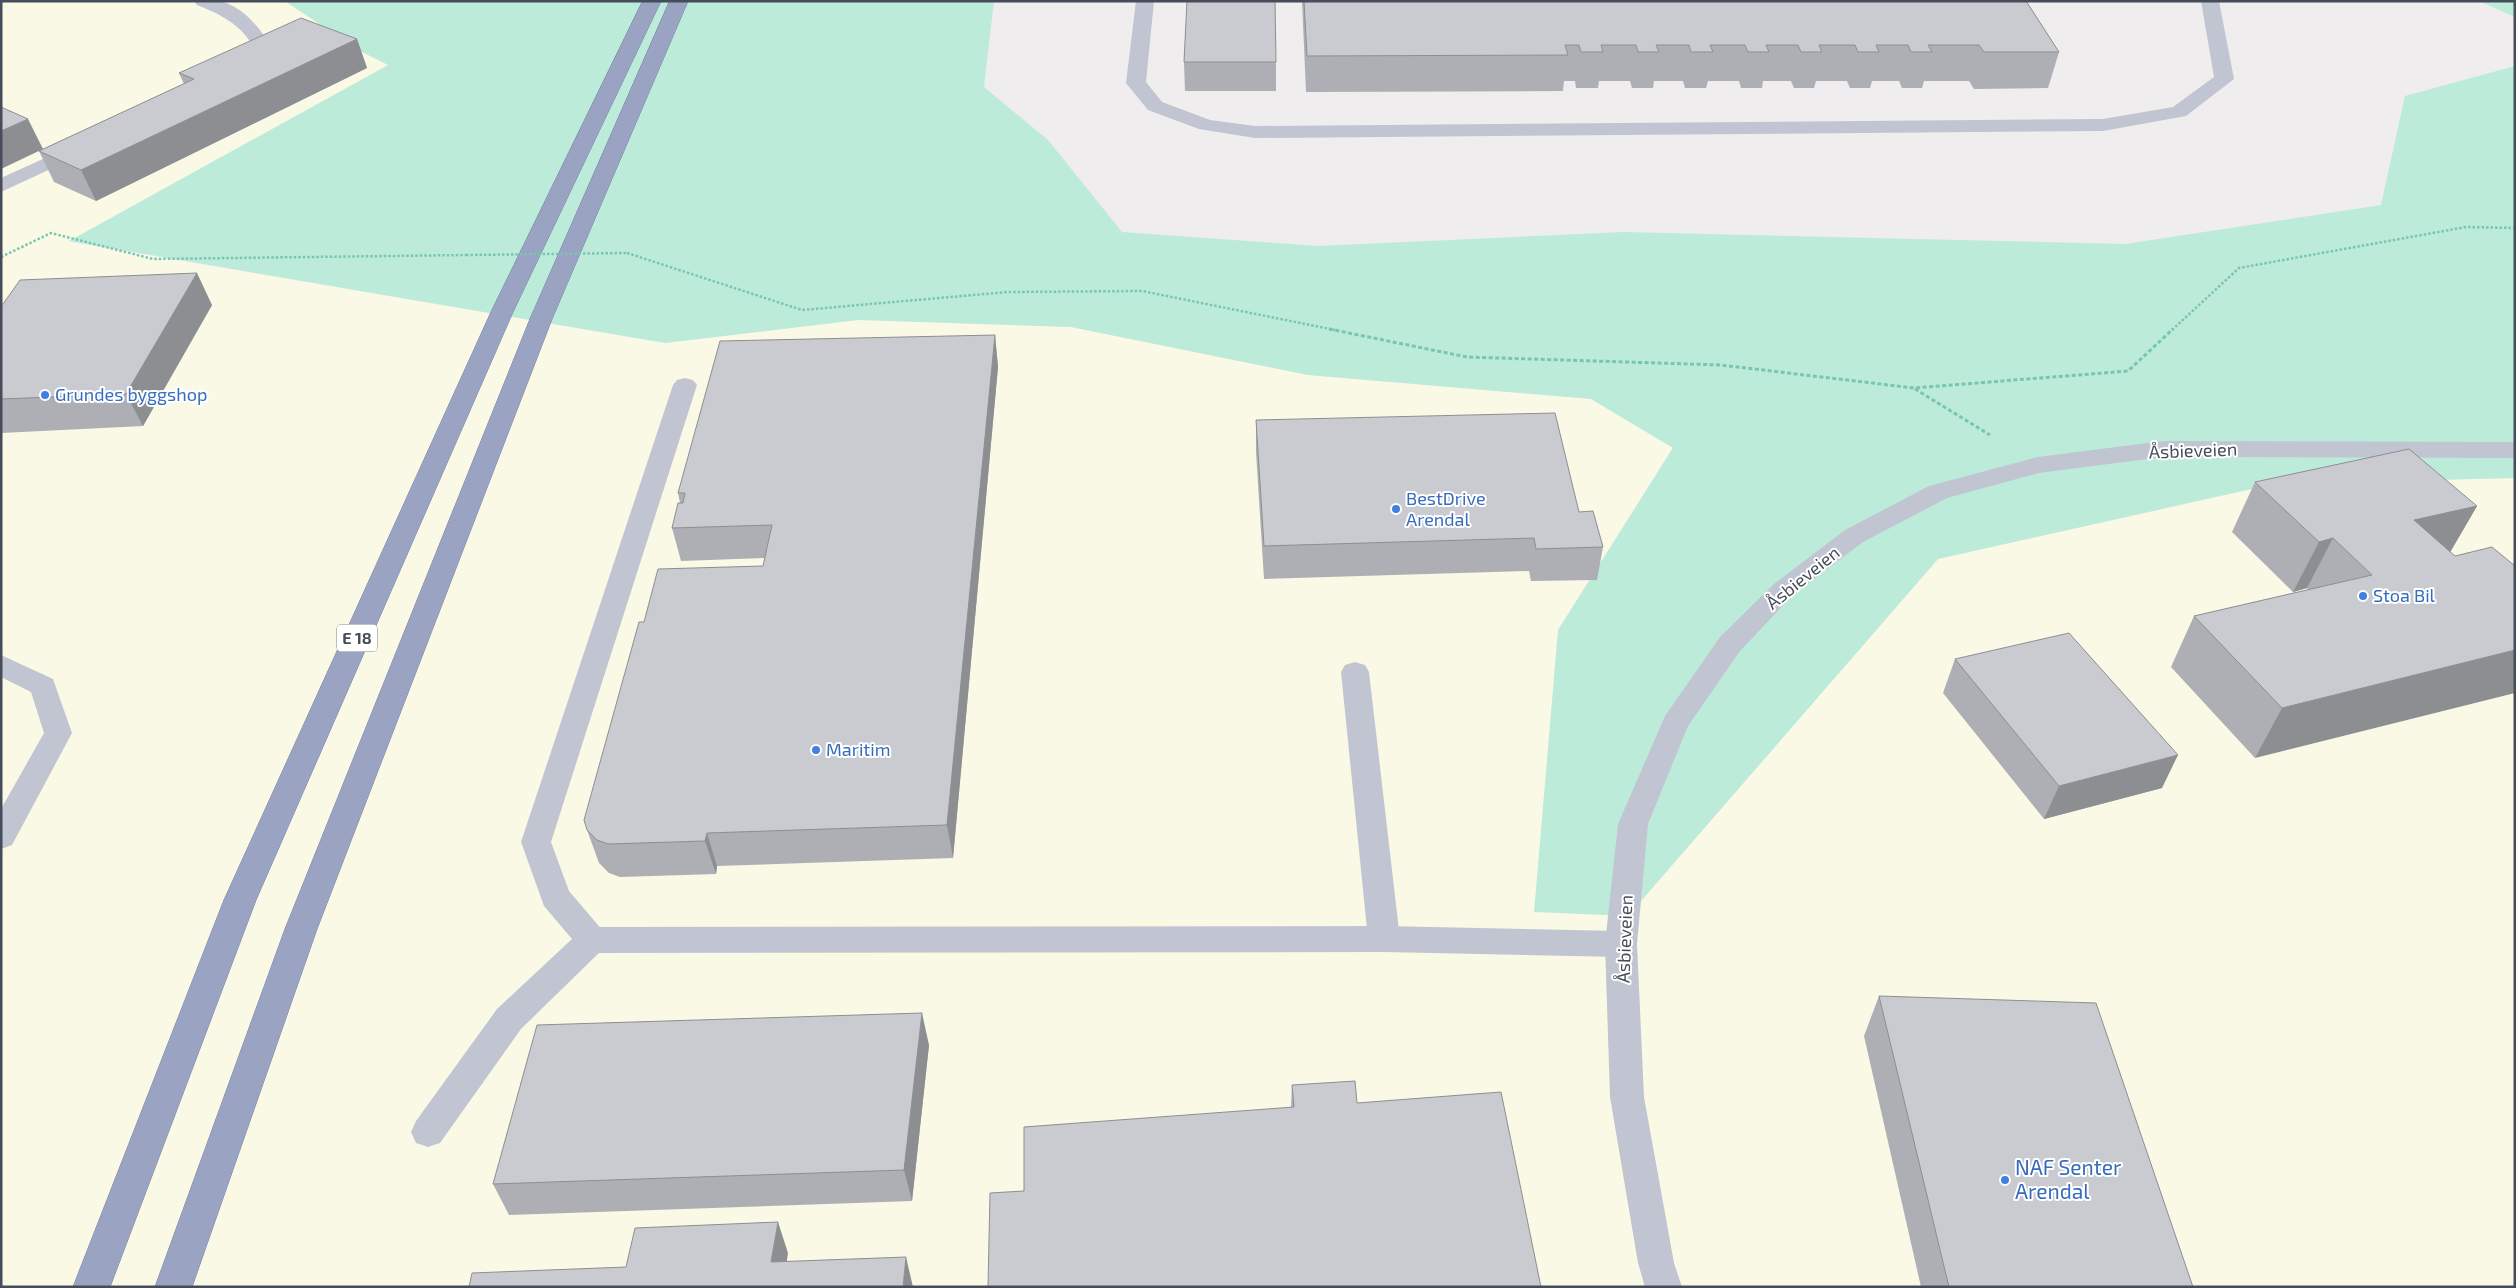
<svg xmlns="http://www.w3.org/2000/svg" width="2516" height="1288" font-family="'Exo 2',sans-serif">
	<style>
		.commercial { fill: #faf9e6 }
		.green { fill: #bdebda }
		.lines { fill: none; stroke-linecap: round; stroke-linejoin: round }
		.trunk-casing { stroke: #737ea4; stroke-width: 1 }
		.path-far1 { stroke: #78c6b2; stroke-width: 2.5; stroke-dasharray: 2.5 2; stroke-linecap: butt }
		.path { stroke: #78c6b2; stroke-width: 3; stroke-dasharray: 4 2.5; stroke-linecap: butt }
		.service { fill: #c1c5d1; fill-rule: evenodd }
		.minor { fill: #c1c5d1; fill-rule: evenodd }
		.tertiary { fill: #c1c5d1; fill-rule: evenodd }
		.trunk { fill: #9aa4c2; fill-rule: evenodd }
		.path-bridge { stroke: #78c6b2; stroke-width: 2.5; stroke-dasharray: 2.5 2; stroke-linecap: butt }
		.wall { fill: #aeafb4 }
		.shaded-wall { fill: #8d8e92 }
		.building { fill: #cacbd1; stroke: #8d8e92 }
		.shop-dot { fill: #3f7fe0; stroke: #fff; stroke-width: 2 }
		.labels { text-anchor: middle; stroke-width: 4; stroke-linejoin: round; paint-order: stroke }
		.shield { fill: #fff; stroke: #7e828b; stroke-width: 1 }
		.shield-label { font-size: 16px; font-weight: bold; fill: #464c59 }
		.shop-label { font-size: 18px; fill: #366cbe; stroke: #fff; text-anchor: start }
		.street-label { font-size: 18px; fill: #464c59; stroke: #fff }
		.near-shop-label { font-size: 21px; fill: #366cbe; stroke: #fff; text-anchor: start }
	</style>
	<rect width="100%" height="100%" fill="#efeded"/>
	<!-- commercial -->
	<path class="commercial" d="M1 1H285L358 50 389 65 70 242 665 343 858 320 1071 327 1308 375 1591 399 1673 447 1558 630 1628 916 1938 559 2274 484 2515 478V1287H1Z"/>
	<!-- green -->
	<path class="green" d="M285 1H994L984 87 1048 140 1122 232 1318 246 1624 232 2125 244 2381 205 2405 96 2515 66V478L2274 484 1938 559 1628 916 1534 912 1558 630 1673 448 1591 399 1308 375 1071 327 858 320 665 343 69 241 388 65 358 50Z
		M2479 1H2515V17Z"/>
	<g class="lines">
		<!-- trunk casing -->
		<g class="trunk-casing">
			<path id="trunk" d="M643 1H661L513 312 256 900 110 1287H73L224 900 491 312Z
				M670 1H688L552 319 317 929 192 1287H155L285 929 530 319Z"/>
		</g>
		<!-- path-far1 -->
		<path class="path-far1" d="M627 253 802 310 1008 292 1142 291 1335 330
			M1 257 51 233 153 259 466 255
			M2172 330 2239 268 2466 227 2515 228"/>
		<!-- path -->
		<path class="path" d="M1329 329 1467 357 1721 365 1914 388 2128 371 2173 329
			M1915 389 1990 435"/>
		<!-- service -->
		<path class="service" d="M194 1C202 1 211 0 219 1 242 5 261 29 272 48L249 66H235L233 62 253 46C240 24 220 14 197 5Z
			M1136 1H1154L1146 82 1162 102 1210 120 1255 126 2103 119 2173 107 2214 77 2201 1H2219L2234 79 2186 116 2103 131 1255 138 1199 129 1148 110 1126 83Z
			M78 143 85 145 88 149 85 153 1 192V178Z
			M685 378 693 380 697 385 551 842 569 891 603 931 608 940 603 949 521 1029 440 1143 428 1147 416 1143 411 1132 416 1121 497 1009 572 939 544 906 521 842 673 385 677 380Z
			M1 655 53 679 72 733 12 845 1 849V809L44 733 31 692 1 677Z
			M1355 662 1365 665 1369 672 1400 939 1395 948 1384 952 1373 948 1368 939 1341 672 1345 665Z"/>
		<!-- minor -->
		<path class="minor" d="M1384 926 1621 931 1632 935 1637 944 1632 953 1621 957 1384 952 592 953 581 949 576 940 581 931 592 927Z"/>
		<!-- tertiary -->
		<path class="tertiary" d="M2163 441 2515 442V458L2163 457 2039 473 1947 498 1863 542 1792 596 1740 651 1688 726 1648 824 1637 944 1644 1097 1674 1263 1682 1287H1645L1638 1263 1610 1097 1605 944 1618 824 1665 716 1720 637 1774 584 1845 530 1929 486 2038 457Z"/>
		<!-- trunk -->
		<use href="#trunk" class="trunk"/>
		<!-- path-bridge -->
		<path class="path-bridge" d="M466 255 627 253"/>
	</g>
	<!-- wall -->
	<path class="wall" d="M1302 1H2026L2059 52 2048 88 1974 89 1969 81H1924L1922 88H1902L1899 81H1872L1870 88H1850L1847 81H1816L1814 88H1794L1791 81H1763L1762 88H1741L1739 81H1708L1706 88H1685L1683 81H1654L1653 88H1632L1630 81H1599L1598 88H1576L1575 81H1564L1563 91 1306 92Z
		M357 39 367 68 96 201 54 182 39 151 184 84 179 73Z
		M1184 62H1276V91H1185Z
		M1 303 2 304 212 305 143 426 1 433Z
		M995 335 998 367 953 858 717 866 716 874 620 877 609 873 599 863 587 830 644 622 763 566 765 558 681 561 672 528 680 503 678 493Z
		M1256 420 1579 512 1603 547 1597 580 1531 581 1529 571 1264 579 1256 452Z
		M2255 482 2477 506 2450 552 2255 758 2171 667 2194 616 2308 590 2307 588 2293 592 2232 532Z
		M1955 659 2162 788 2044 819 1943 693Z
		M1879 996 2193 1287H1921L1864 1036Z
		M929 1045 912 1201 509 1215 493 1184Z
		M1292 1085 1357 1103 1024 1191 1291 1107Z"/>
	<!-- shaded-wall -->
	<path class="shaded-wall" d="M357 39 367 68 96 201 81 170Z
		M28 119 43 149 1 169V131Z
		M197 273 212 305 143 426 126 394Z
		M995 335 998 367 953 858 947 825Z
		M2477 506 2448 556 2414 520Z
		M2333 538 2307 588 2293 592 2319 542Z
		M2515 650V693L2255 758 2282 708Z
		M2178 755 2162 788 2044 819 2059 786Z
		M707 833 717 866 716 874 705 841Z
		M922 1013 929 1045 912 1201 904 1170Z
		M778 1222 788 1253 783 1287 771 1262Z
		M906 1257 913 1287H903Z"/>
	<!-- building -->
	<path class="building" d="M1187 1H1275L1276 62H1184Z
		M1304 1H2026L2059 52H1984L1979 45H1928L1932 52H1911L1908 45H1876L1879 52H1858L1855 45H1819L1822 52H1801L1798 45H1766L1769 52H1748L1745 45H1710L1713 52H1691L1689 45H1656L1659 52H1638L1636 45H1601L1603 52H1581L1579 45H1565L1568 55 1307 56Z
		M301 18 357 39 81 170 39 151 194 79 179 73Z
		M1 107 28 119 1 131Z
		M197 273 126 394 1 399V305L3 304 20 280Z
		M995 335 947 825 707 833 705 841 608 844 597 840 587 830 584 820 639 622H644L658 569 763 566 772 525 672 528 678 503H683L685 493H678L720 341Z
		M1555 413 1579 512 1593 511 1603 547 1536 549 1534 538 1264 546 1256 420Z
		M2409 449 2477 506 2414 520 2455 556 2492 547 2515 566V650L2282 708 2194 616 2372 575 2333 538 2319 542 2255 482Z
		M2069 633 2178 755 2059 786 1955 659Z
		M1879 996 2096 1003 2193 1287H1949Z
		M922 1013 904 1170 493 1184 537 1025Z
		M1355 1081 1357 1103 1501 1092 1541 1287H988L990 1193 1024 1191V1127L1294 1107 1292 1085Z
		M778 1222 771 1262 906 1257 903 1287H469L472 1273 626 1267 635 1228Z"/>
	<!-- markers -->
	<g class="shop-dot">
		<circle cx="45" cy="395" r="5"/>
		<circle cx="1396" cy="509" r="5"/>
		<circle cx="2363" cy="596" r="5"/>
		<circle cx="816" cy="750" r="5"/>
		<circle cx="2005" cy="1180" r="5"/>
	</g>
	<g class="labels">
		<!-- shield labels -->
		<rect class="shield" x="337" y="624.5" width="40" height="27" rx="4"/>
		<g class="shield-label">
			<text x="357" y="644">E 18</text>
		</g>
		<!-- shop labels -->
		<g class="shop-label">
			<text x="55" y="401">Grundes byggshop</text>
			<text x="1406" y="505">BestDrive<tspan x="1406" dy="21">Arendal</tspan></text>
			<text x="2373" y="602">Stoa Bil</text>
			<text x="826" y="756">Maritim</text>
		</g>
		<!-- street labels -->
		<g class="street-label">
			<text transform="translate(2193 451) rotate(-2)" y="6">Åsbieveien</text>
			<text transform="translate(1803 578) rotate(-39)" y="6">Åsbieveien</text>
			<text transform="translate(1625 939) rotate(-88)" y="6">Åsbieveien</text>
		</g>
		<!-- near-shop labels -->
		<g class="near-shop-label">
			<text x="2015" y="1175">NAF Senter<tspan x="2015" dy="24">Arendal</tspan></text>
		</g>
	</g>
	<!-- border -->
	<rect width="2516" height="1288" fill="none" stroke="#464c59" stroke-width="5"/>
</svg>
